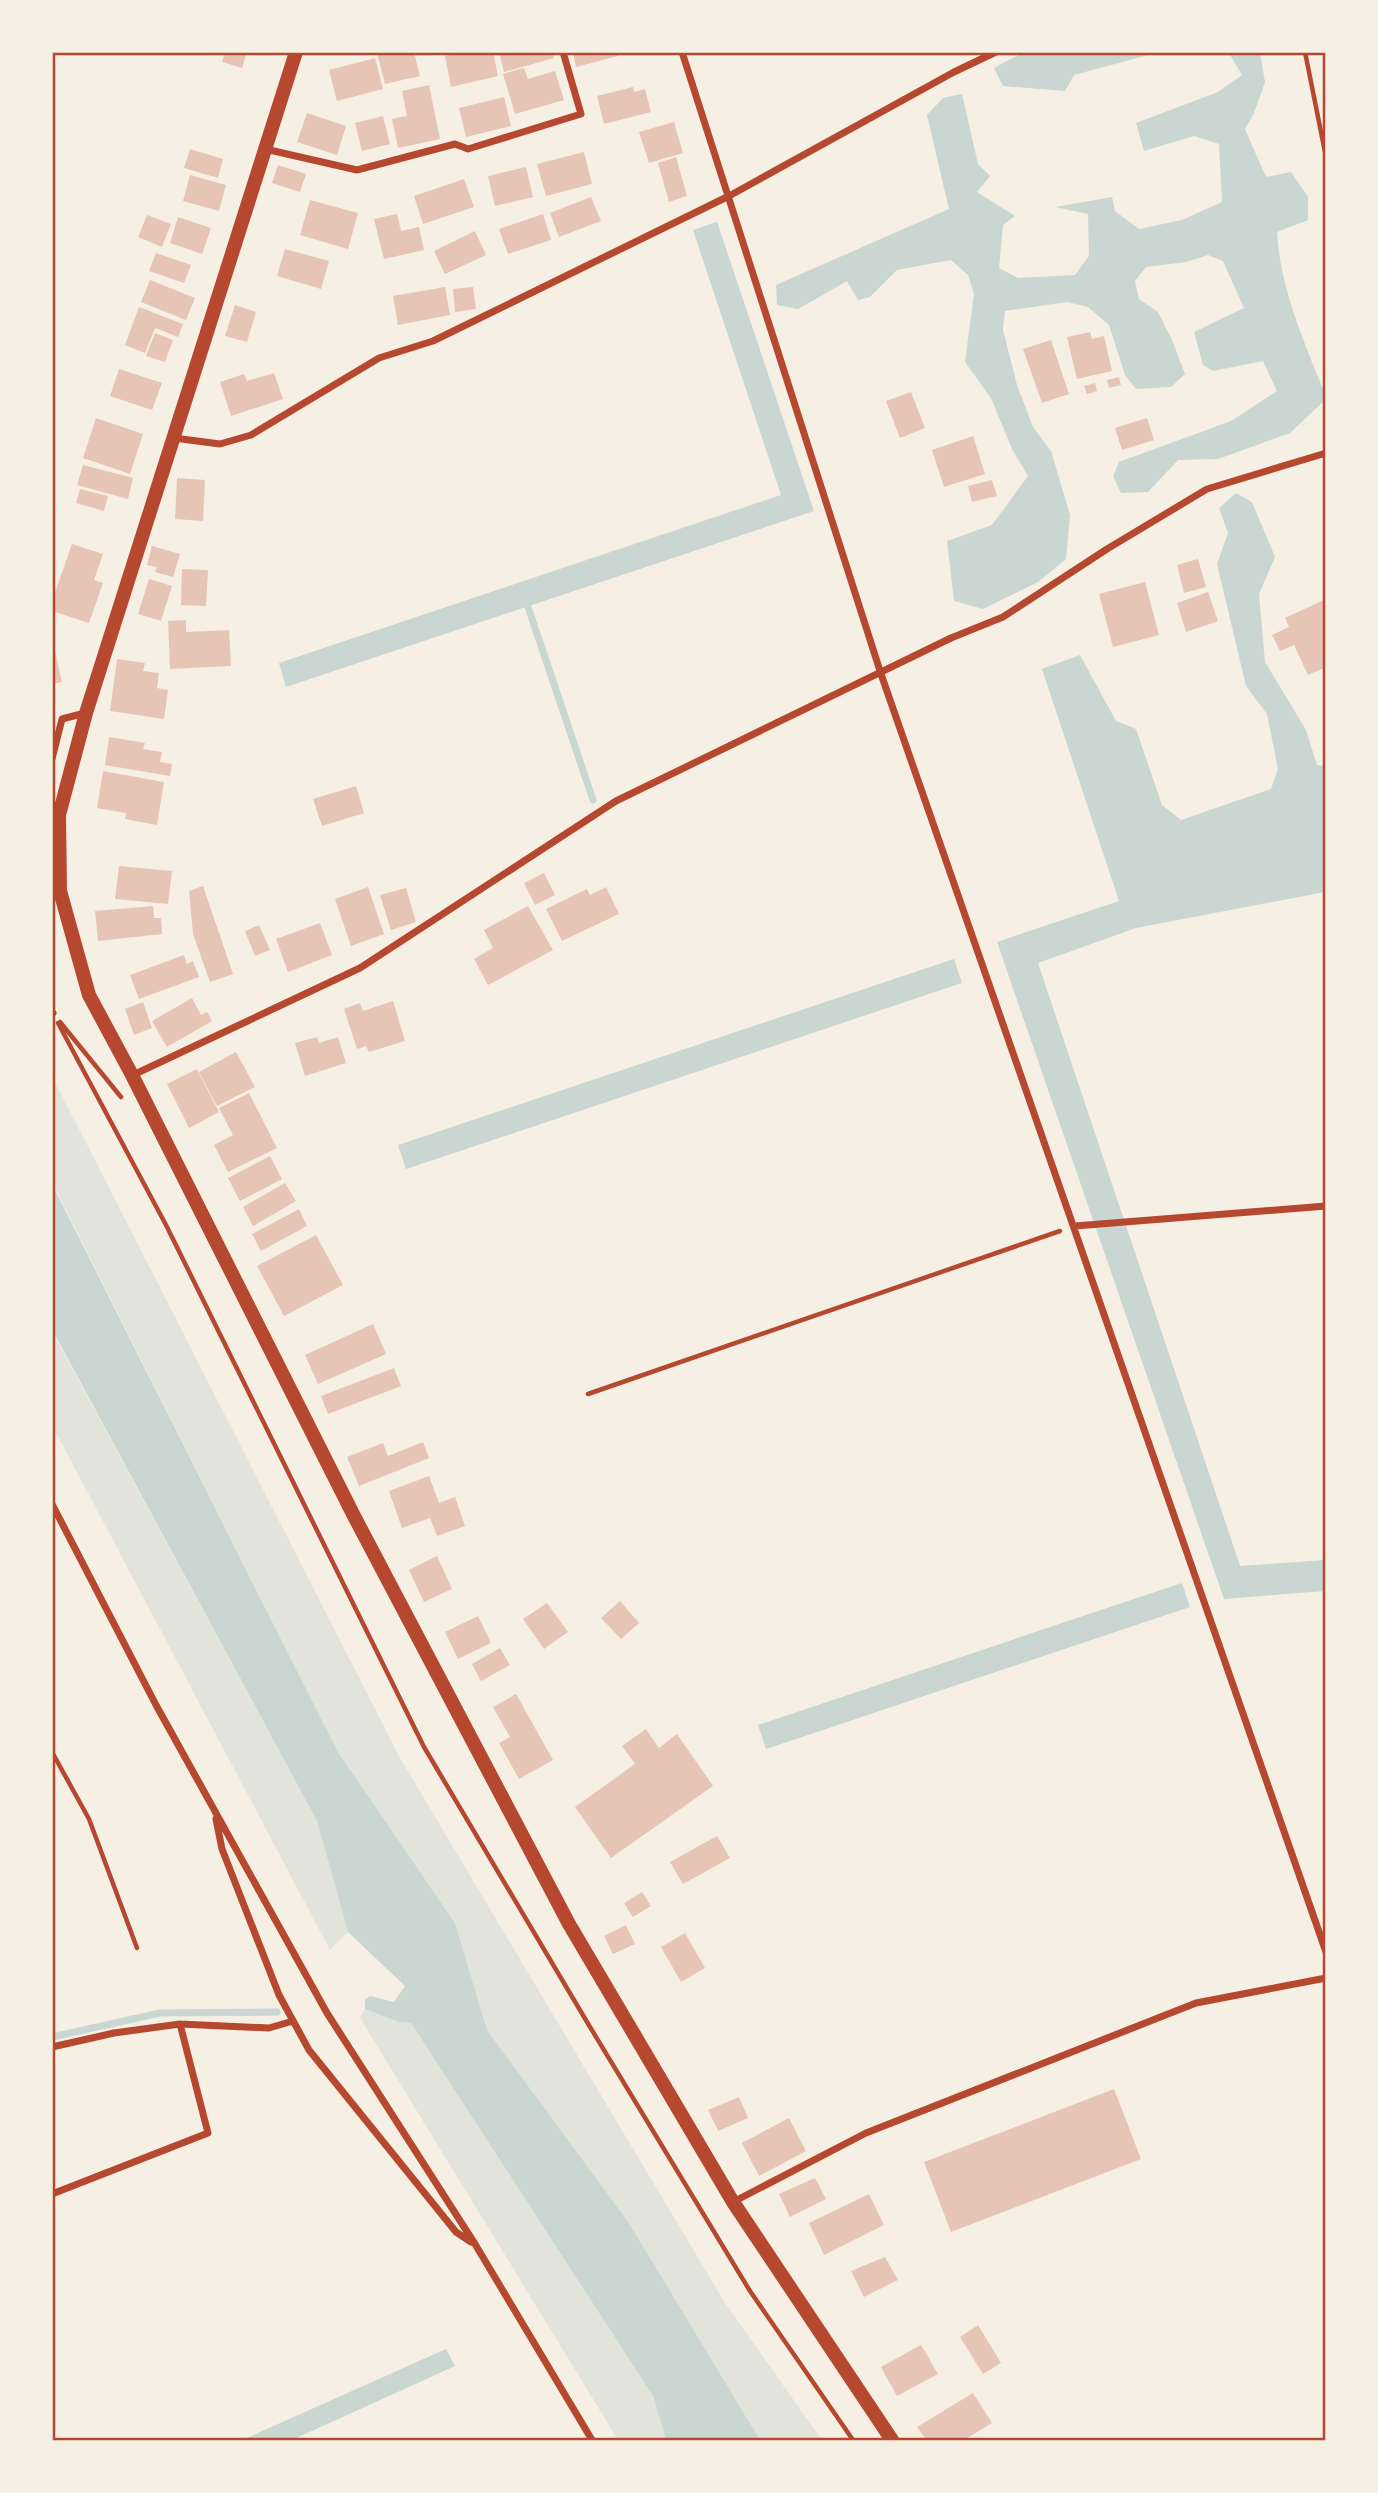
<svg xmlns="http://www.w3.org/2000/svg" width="1378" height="2493" font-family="Cabin,sans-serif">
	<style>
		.green { fill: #e2e4dc }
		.water { fill: #c9d6d2 }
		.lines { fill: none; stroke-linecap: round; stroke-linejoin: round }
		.stream { stroke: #c9d6d2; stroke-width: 7 }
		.building { fill: #e6c5b7 }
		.path { stroke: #b5482f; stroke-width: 4.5 }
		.minor { stroke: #b5482f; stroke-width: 7 }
		.primary { stroke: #b5482f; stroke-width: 14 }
		.neatline { fill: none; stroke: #b5482f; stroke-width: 2.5 }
	</style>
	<rect width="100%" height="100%" fill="#f6efe4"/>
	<!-- green -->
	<path class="green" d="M52 1076 400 1758 725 2303 822 2440H760L629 2223 487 2030 455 1923 338 1752 53 1184Z
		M52 1331 317 1821 348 1932 330 1950 53 1427Z
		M365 2009 399 2022 411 2023 653 2396 666 2440H618L360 2018Z"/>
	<!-- water -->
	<path class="water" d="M1024 52H1156V53L1074 75 1065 91 1003 86 994 68Z
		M1229 53H1260L1265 82 1254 113 1245 129 1266 177 1291 172 1308 197V220L1277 232C1280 288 1304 342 1325 394V400L1290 433 1218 459 1178 460 1148 492 1121 493 1113 476 1119 462 1231 421 1277 391 1263 361 1213 371 1203 365 1194 332 1244 308 1223 261 1208 255 1186 262 1146 267 1135 281 1139 299 1158 312 1172 340 1185 374 1171 387 1136 389 1125 375 1109 325 1088 307 1067 302 1005 311 1003 330 1017 385 1033 427 1051 451 1070 515 1066 559 1038 582 983 609 954 601 947 541 992 525 1028 476 1012 449 991 398 965 362 974 294 968 275 951 260 897 270 870 297 858 300 847 281 798 309 777 305 776 285 949 209 927 115 943 98 962 94 978 164 990 176 977 192 1015 216 1003 225 999 268 1018 278 1075 275 1089 256 1088 214 1055 207 1112 197 1115 211 1139 229 1182 220 1222 202 1219 144 1194 136 1144 151 1136 123 1218 92 1242 75Z
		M717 222 814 511 286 687 279 663 781 495 693 230Z
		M1236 493 1252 502 1275 557 1259 594 1265 662 1306 730 1317 765 1325 766V892L1136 928 1038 963 1240 1566 1325 1560V1591L1224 1599 997 942 1119 901 1042 669 1080 655 1116 721 1136 729 1162 805 1181 820 1271 789 1278 769 1267 714 1246 686 1217 564 1228 533 1219 508Z
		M954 959 962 983 406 1169 398 1145Z
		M52 1184 338 1752 455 1923 487 2030 629 2223 760 2440H666L653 2396 411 2023 399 2022 365 2009V2000L370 1996 394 2002 405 1986 348 1932 317 1821 53 1331Z
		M1182 1583 1190 1607 766 1749 758 1725Z
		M446 2349 455 2366 292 2440H242Z"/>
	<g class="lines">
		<!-- stream -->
		<path class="stream" d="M528 607 593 800
			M52 2037 160 2013 277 2012"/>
	</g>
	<!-- building -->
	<path class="building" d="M225 52H247L242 68 222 62Z
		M414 52 420 76 385 84 377 53Z
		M461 52H493L498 76 451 87 445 56Z
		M499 52H552L554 58 504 72Z
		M573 52H617L618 56 576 67Z
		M375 58 383 89 337 101 329 70Z
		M524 68 528 79 555 71 564 100 515 114 503 74Z
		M429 85 440 139 398 148 392 119 407 116 402 91Z
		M633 87 634 92 645 89 651 112 604 124 597 96Z
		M504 97 511 126 466 137 459 108Z
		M307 113 346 126 337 155 297 142Z
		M383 116 390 144 362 151 355 123Z
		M674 122 683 153 649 163 639 132Z
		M190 149 223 159 218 178 184 168Z
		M584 152 592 184 546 196 537 164Z
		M676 157 687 196 669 202 658 163Z
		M278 165 306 174 300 192 272 183Z
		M526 167 533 197 495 206 488 176Z
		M190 175 226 185 219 211 183 201Z
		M464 179 474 207 423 224 414 196Z
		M591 197 601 221 559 237 550 213Z
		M310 200 358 213 348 249 300 235Z
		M397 214 401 231 419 227 424 250 384 259 374 219Z
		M543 214 551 240 508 254 499 229Z
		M147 215 171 224 162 247 138 237Z
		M178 217 211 228 202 254 170 243Z
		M475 231 486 255 445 274 434 251Z
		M285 249 329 261 321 289 277 276Z
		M156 253 191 265 184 283 149 271Z
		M150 280 195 298 186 320 141 302Z
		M445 287 450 315 398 325 393 296Z
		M473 287 476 309 455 312 453 289Z
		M235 305 256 312 247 342 225 336Z
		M139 307 183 324 178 337 155 328 145 353 125 345Z
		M1090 332 1092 339 1104 336 1112 371 1077 379 1067 337Z
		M155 333 173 340 165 362 146 356Z
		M1051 340 1069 394 1042 403 1023 349Z
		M119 369 162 383 152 410 110 396Z
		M274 373 283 399 231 416 220 382 244 374 247 381Z
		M1119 377 1121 385 1109 388 1107 380Z
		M1095 383 1097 391 1087 394 1084 386Z
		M911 392 925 428 900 438 886 401Z
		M96 418 143 434 130 474 83 458Z
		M1147 418 1154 440 1122 450 1115 428Z
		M973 436 985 474 944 487 932 450Z
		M83 465 133 478 128 499 77 485Z
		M177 478 205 480 203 521 175 519Z
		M992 480 997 496 972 502 968 486Z
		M80 489 108 496 104 511 76 503Z
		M72 544 103 554 94 580 103 583 89 623 52 611V601Z
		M152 546 180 554 173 577 155 572 157 567 147 565Z
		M1198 559 1206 587 1184 593 1177 565Z
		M182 569 208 570 206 606 181 605Z
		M149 579 172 586 161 621 138 614Z
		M1145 582 1159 635 1113 647 1099 594Z
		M1208 592 1218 621 1186 632 1177 603Z
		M1326 599V667L1308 675 1294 645 1280 651 1272 635 1289 627 1285 618Z
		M186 620V632L229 630 231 666 170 669 168 621Z
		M55 651 62 682 52 684V652Z
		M117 659 145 663 143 671 159 673 157 688 168 690 164 719 110 711Z
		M109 737 145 743 143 749 162 752 160 762 172 764 170 776 105 765Z
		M103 771 164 782 157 825 125 819 126 813 97 808Z
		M356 786 364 813 322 826 313 799Z
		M119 866 172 871 168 904 115 899Z
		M544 873 555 895 535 905 524 883Z
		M203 886 233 974 210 982 193 934 189 891Z
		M368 887 384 934 351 946 335 899Z
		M606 887 619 914 562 941 546 909 587 889 590 895Z
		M406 888 416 922 391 930 380 895Z
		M153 906 154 918H161L162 934 98 941 95 911Z
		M528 906 553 950 488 985 474 959 493 948 484 930Z
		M320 923 332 955 288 972 276 939Z
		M259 925 270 950 255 956 245 931Z
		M184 955 187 964 193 961 199 977 139 999 130 975Z
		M192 998 201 1015 207 1012 212 1021 167 1047 152 1021Z
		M393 1001 405 1041 369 1052 366 1046 357 1049 344 1009 360 1003 363 1011Z
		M143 1002 152 1028 134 1035 125 1009Z
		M317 1037 319 1043 338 1037 346 1063 305 1076 295 1043Z
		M236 1052 255 1087 217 1106 199 1072Z
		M197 1069 219 1112 189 1128 167 1084Z
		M249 1093 277 1148 228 1172 214 1145 233 1135 219 1108Z
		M270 1156 282 1179 240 1201 228 1178Z
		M285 1183 296 1201 253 1226 243 1207Z
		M299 1209 307 1226 261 1251 252 1234Z
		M316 1235 343 1285 284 1316 257 1266Z
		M373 1324 386 1354 318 1384 305 1355Z
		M394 1368 401 1386 328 1414 321 1396Z
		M423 1442 429 1458 359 1486 347 1457 383 1443 388 1456Z
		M429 1476 439 1503 455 1497 465 1526 437 1536 430 1518 402 1528 389 1491Z
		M437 1556 452 1589 424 1602 409 1570Z
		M620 1601 639 1623 621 1639 601 1618Z
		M547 1603 568 1632 544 1649 523 1619Z
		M478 1616 491 1643 458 1659 445 1632Z
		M500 1648 510 1665 481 1681 472 1664Z
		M516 1694 553 1760 519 1779 499 1743 510 1737 493 1707Z
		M646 1729 659 1748 677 1734 713 1786 611 1858 575 1807 635 1764 622 1746Z
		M717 1836 730 1858 683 1884 670 1862Z
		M642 1892 651 1906 633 1917 624 1903Z
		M626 1925 635 1944 613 1954 604 1936Z
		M685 1933 705 1968 681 1982 661 1947Z
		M1114 2089 1141 2159 951 2232 924 2162Z
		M739 2097 748 2118 718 2131 708 2110Z
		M789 2118 806 2151 759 2176 742 2143Z
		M815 2178 826 2199 790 2217 779 2194Z
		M869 2194 884 2225 824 2255 809 2223Z
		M885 2257 898 2280 864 2297 851 2271Z
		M978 2325 1001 2363 983 2374 960 2337Z
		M921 2345 938 2374 897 2396 881 2367Z
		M973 2393 992 2423 964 2440H926L917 2427Z"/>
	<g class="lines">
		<!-- path -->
		<path class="path" d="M1305 52 1326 157
			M60 1022 121 1097
			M58 1023 166 1225 424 1747 590 2027 750 2291 853 2440
			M588 1394 1060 1231
			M52 1752 89 1819 137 1948"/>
		<!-- minor -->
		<path class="minor" d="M682 52 881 674 1326 1952
			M265 149 357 170 455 144 468 149 581 114 563 52
			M174 438 220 444 251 435 379 358 433 341 729 196 954 72 996 52
			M52 759 62 719 85 713
			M52 1012 53 1013
			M133 1075 360 968 616 801 951 638 1003 617 1107 549 1207 489 1326 453
			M1075 1226 1326 1206
			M52 1504 156 1705 327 2013 475 2244 592 2440
			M216 1819 222 1849 279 1995 309 2050 456 2232 471 2242
			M52 2047 114 2033 180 2024 269 2028 293 2021
			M52 2194 208 2133 180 2024
			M733 2202 866 2133 1196 2003 1326 1978"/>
		<!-- primary -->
		<path class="primary" d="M296 52 86 713 59 815 60 891 89 995 132 1075 354 1516 569 1924 733 2202 892 2440"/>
	</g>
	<!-- border -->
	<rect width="1378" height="2493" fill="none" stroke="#f6efe4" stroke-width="108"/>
	<rect x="54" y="54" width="1270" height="2385" class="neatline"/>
</svg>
